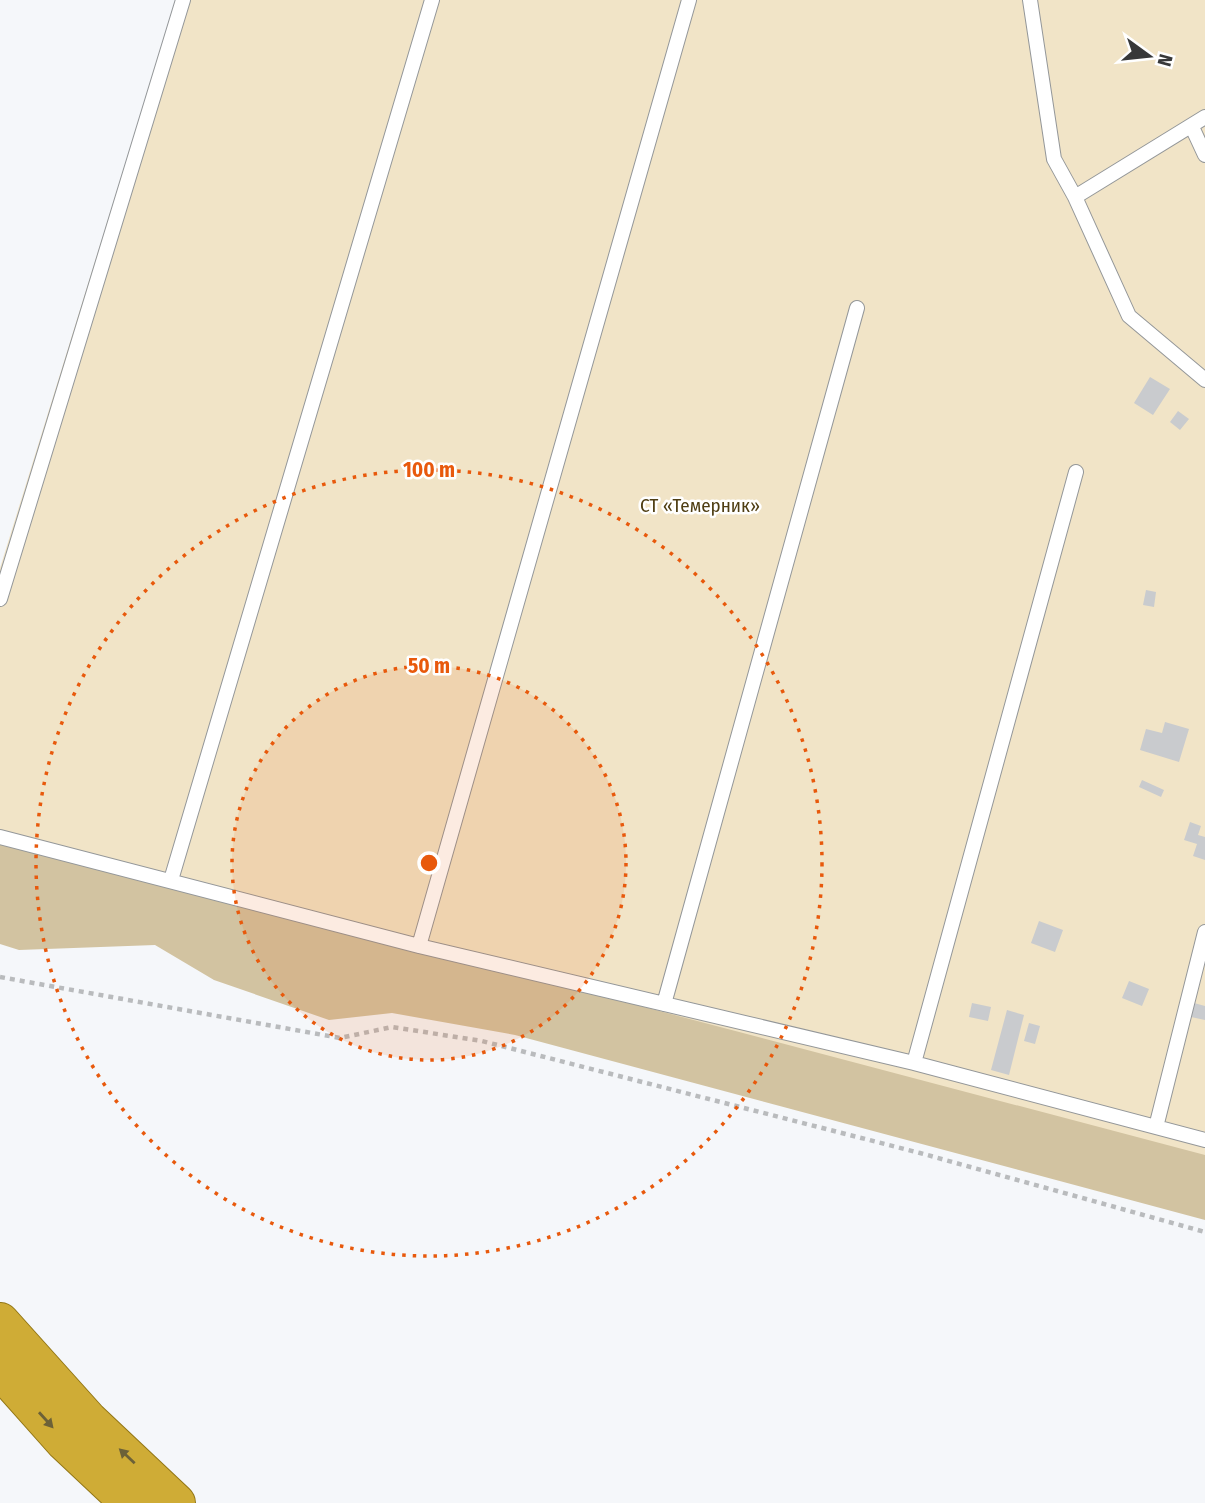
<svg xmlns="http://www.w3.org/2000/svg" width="1205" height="1503" font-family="'Fira Sans Condensed',sans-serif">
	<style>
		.green { fill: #f1e4c7 }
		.forest { fill: #d2c3a1 }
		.building { fill: #c9cbce }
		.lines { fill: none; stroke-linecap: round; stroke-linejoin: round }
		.service-casing { stroke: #949799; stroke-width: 16 }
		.trunk-casing { stroke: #927616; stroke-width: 40 }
		.path { stroke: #b9bbbd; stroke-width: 4.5; stroke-dasharray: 5 5; stroke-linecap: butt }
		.service { stroke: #fff; stroke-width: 14 }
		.trunk { stroke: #cfac36; stroke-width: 38 }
		.oneway { fill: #6c6138 }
		.ring { fill: none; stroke: #e8590c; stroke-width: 3.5; stroke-dasharray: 3.5 7 }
		.labels { text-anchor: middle; stroke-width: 5; stroke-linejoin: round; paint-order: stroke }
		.park-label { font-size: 19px; fill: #4f3e13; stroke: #fff }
		.centre { fill: #e8590c; stroke: #fff; stroke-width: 3.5 }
		.ring-label { font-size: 21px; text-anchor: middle; font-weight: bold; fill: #e8590c; stroke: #fff; stroke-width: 5; stroke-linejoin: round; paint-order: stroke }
	</style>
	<rect width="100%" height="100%" fill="#f5f7fa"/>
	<!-- green -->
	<path class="green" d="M176 0H1205V1158L0 843V568Z"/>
	<!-- forest -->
	<path class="forest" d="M0 837 1205 1155V1220L515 1035 392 1013 329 1020 214 980 155 945 19 950 0 944Z"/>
	<!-- building -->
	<path class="building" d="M1150 377 1170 389 1153 415 1134 403Z
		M1178 411 1189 419 1180 430 1170 422Z
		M1146 590 1156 592 1154 607 1143 605Z
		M1165 722 1189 729 1179 762 1140 750 1146 729 1162 733Z
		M1142 780 1164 790 1161 797 1139 787Z
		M1190 822 1201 826 1198 835 1205 837V860L1193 856 1197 844 1184 840Z
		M1039 921 1063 930 1055 952 1031 943Z
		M1129 981 1149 989 1142 1006 1122 998Z
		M972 1003 991 1007 988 1021 969 1017Z
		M1194 1003 1205 1006V1020L1191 1017Z
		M1007 1010 1024 1015 1009 1075 991 1070Z
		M1029 1023 1040 1026 1035 1044 1024 1041Z"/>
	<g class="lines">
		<!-- service casing -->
		<g class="service-casing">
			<path id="service" d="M1030 0 1054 159 1075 197 1129 316 1205 380
				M1192 127 1205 155
				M1075 197 1205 117
				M0 599 183 0
				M0 837 419 946 914 1063 1205 1140
				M171 880 432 0
				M419 946 689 0
				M664 1004 857 308
				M914 1063 1076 472
				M1156 1127 1205 932"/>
		</g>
		<!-- trunk casing -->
		<g class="trunk-casing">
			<path id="trunk" d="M0 1322 88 1420 176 1503
				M0 1369 65 1442 130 1503"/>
		</g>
		<!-- path -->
		<path class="path" d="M0 977 340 1038 392 1027 482 1041 920 1153 1205 1232"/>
		<!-- service -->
		<use href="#service" class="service"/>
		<!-- trunk -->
		<use href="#trunk" class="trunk"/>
	</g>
	<!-- one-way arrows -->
	<defs><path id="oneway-solid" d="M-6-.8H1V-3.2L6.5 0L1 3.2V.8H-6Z" transform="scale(1.75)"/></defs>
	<g class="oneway">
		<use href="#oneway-solid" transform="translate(46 1420) rotate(48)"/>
		<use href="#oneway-solid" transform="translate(127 1456) rotate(-137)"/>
	</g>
	<!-- distance rings -->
	<circle cx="429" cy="863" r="197" fill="#e8590c" fill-opacity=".12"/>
	<g class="ring">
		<circle cx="429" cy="863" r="197"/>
		<circle cx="429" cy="863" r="393"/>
	</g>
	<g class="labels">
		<!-- park labels -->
		<g class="park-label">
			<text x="700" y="512">СТ «Темерник»</text>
		</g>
	</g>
	<circle cx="429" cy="863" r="10" class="centre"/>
	<g class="ring-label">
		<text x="429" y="477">100 m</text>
		<text x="429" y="673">50 m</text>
	</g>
	<!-- north arrow -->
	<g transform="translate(1149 56) rotate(105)" stroke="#ffffff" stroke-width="5" paint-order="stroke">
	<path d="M0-5L12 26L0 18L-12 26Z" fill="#373839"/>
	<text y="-10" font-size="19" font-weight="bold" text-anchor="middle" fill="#373839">N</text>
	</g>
</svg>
